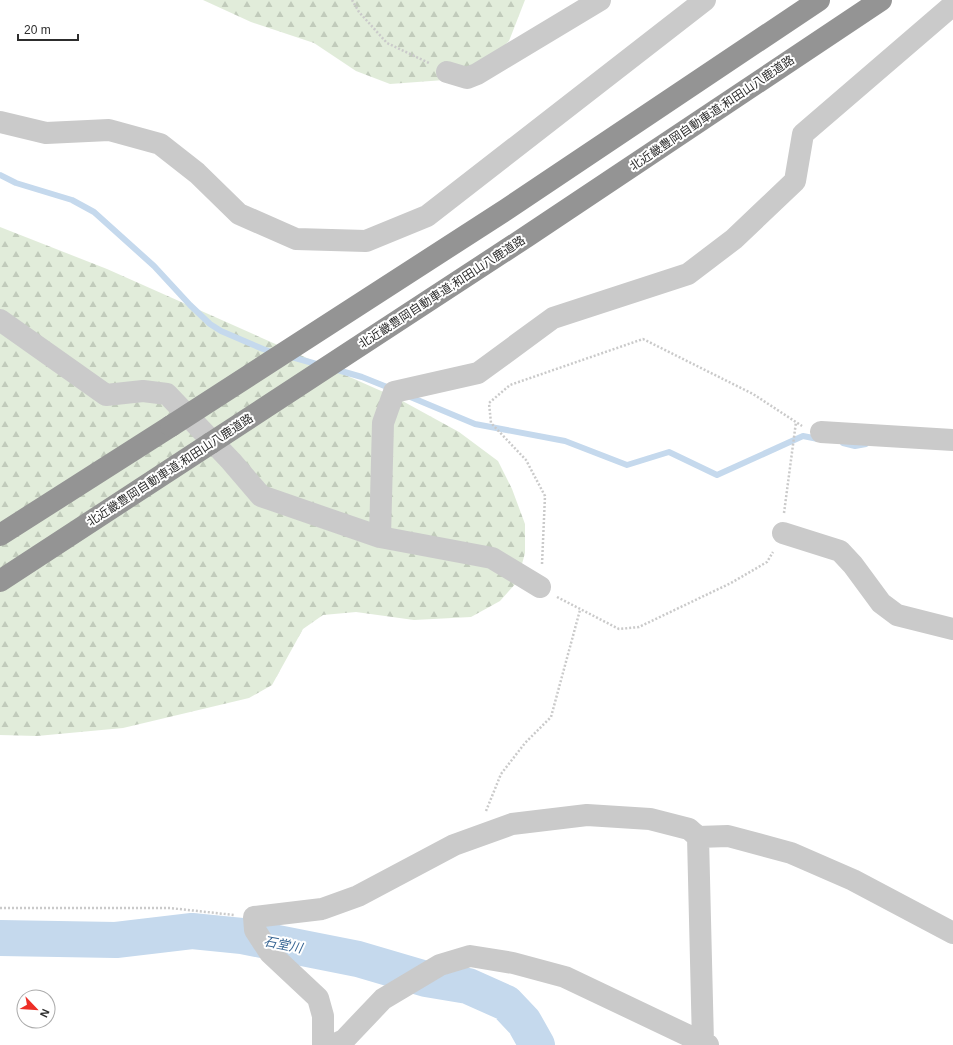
<svg xmlns="http://www.w3.org/2000/svg" width="953" height="1045" font-family="Helvetica,'Noto Sans JP',sans-serif">
	<style>
		.forest { fill: url(#forest-firs) }
		.lines { fill: none; stroke-linecap: round; stroke-linejoin: round }
		.stream { stroke: #c5d9ed; stroke-width: 6 }
		.river { stroke: #c5d9ed; stroke-width: 36 }
		.path { stroke: #cacaca; stroke-width: 2.5; stroke-dasharray: 2 2; stroke-linecap: butt }
		.minor { stroke: #cacaca; stroke-width: 22 }
		.highway { stroke: #949494; stroke-width: 22 }
		.highway-bridge { stroke: #949494; stroke-width: 22 }
		.labels { text-anchor: middle; stroke-width: 4; stroke-linejoin: round; paint-order: stroke }
		.street-label { font-size: 12px; fill: #2d2d2d; stroke: #fff }
		.water-label { font-size: 13px; font-style: italic; fill: #386593; stroke: #fff }
	</style>
	<defs>
		<pattern id="forest-firs" width="22" height="20" patternUnits="userSpaceOnUse"><rect width="22" height="20" fill="#e1ecda"/><path d="M5 1l3.5 6h-7zM16 11l3.5 6h-7z" fill="#c1cbbb"/></pattern>
	</defs>
	<rect width="100%" height="100%" fill="#fff"/>
	<!-- forest -->
	<path class="forest" d="M203 0H525L509 41 485 63 458 79 390 84 356 71 314 43 251 22Z
		M0 227 107 269 397 398 459 432 498 461 512 489 525 524V553L517 582 500 601 471 617 414 620 356 612 323 615 303 629 272 685 249 698 123 728 37 736 0 735Z"/>
	<g class="lines">
		<!-- stream -->
		<path class="stream" d="M0 175 16 183 72 200 94 212 154 266 190 305 210 324 221 331 263 349 275 353
			M288 356 320 365
			M334 369 362 377 392 389
			M408 396 475 424 565 441 627 465 669 452 717 475 803 436 818 439
			M843 443 855 446 866 444"/>
		<!-- river -->
		<path class="river" d="M0 938 116 940 192 931 242 936 358 959 426 979 468 986 506 1003 524 1022 537 1045"/>
		<!-- path -->
		<path class="path" d="M352 0 359 12 387 43 429 63
			M784 513 796 422
			M542 564 545 496 526 460 491 423 489 403 510 385 643 339 753 394 802 426
			M557 597 619 629 639 627 731 583 767 562 773 552
			M486 811 501 774 525 743 551 717 580 610
			M0 908H170L234 915"/>
		<!-- minor -->
		<path class="minor" d="M447 72 467 78 477 74 600 0
			M0 122 46 133 109 130 160 144 197 173 239 214 296 239 366 241 427 216 705 0
			M0 320 106 395 143 391 167 394 231 461 261 496 380 537 492 558 540 587
			M821 432 953 440
			M783 533 840 551 853 565 881 603 897 615 953 629
			M380 537 383 423 394 392 478 373 553 318 688 274 734 239 795 181 803 134 953 5
			M698 837 703 1043
			M323 1045V1016L318 998 270 953 255 930 254 917 322 909 358 896 454 845 512 824 587 815 650 819 689 829 698 837 728 836 791 853 853 880 953 933
			M333 1045 344 1040 383 999 440 965 470 956 513 963 565 977 708 1045"/>
		<!-- highway -->
		<path class="highway" d="M0 535 171 426
			M0 581 211 443"/>
		<!-- highway-bridge -->
		<path class="highway-bridge" d="M171 426 507 209 819 0
			M211 443 526 237 881 0"/>
	</g>
	<g class="labels">
		<!-- street labels -->
		<g class="street-label">
			<text transform="translate(712 113) rotate(-34)" y="4">北近畿豊岡自動車道;和田山八鹿道路</text>
			<text transform="translate(442 292) rotate(-33)" y="4">北近畿豊岡自動車道;和田山八鹿道路</text>
			<text transform="translate(170 470) rotate(-33)" y="4">北近畿豊岡自動車道;和田山八鹿道路</text>
		</g>
		<!-- water labels -->
		<g class="water-label">
			<text transform="translate(283 944) rotate(11)" y="5">石堂川</text>
		</g>
	</g>
	<!-- north arrow -->
	<g transform="translate(36 1009) rotate(115)"><circle r="19" fill="#ffffff" stroke="#ababab"/>
	<path d="M0-3L7 15L0 10L-7 15Z" fill="#ed2e26"/>
	<text y="-6" font-size="11" font-weight="bold" text-anchor="middle" fill="#2d2d2d">N</text>
	</g>
	<!-- scale -->
	<path d="M18 34v6h60v-6" fill="none" stroke="#2d2d2d" stroke-width="2"/>
	<text x="24" y="34" font-size="12" fill="#2d2d2d" stroke="#ffffff" stroke-width="3" paint-order="stroke">20 m</text>
</svg>
